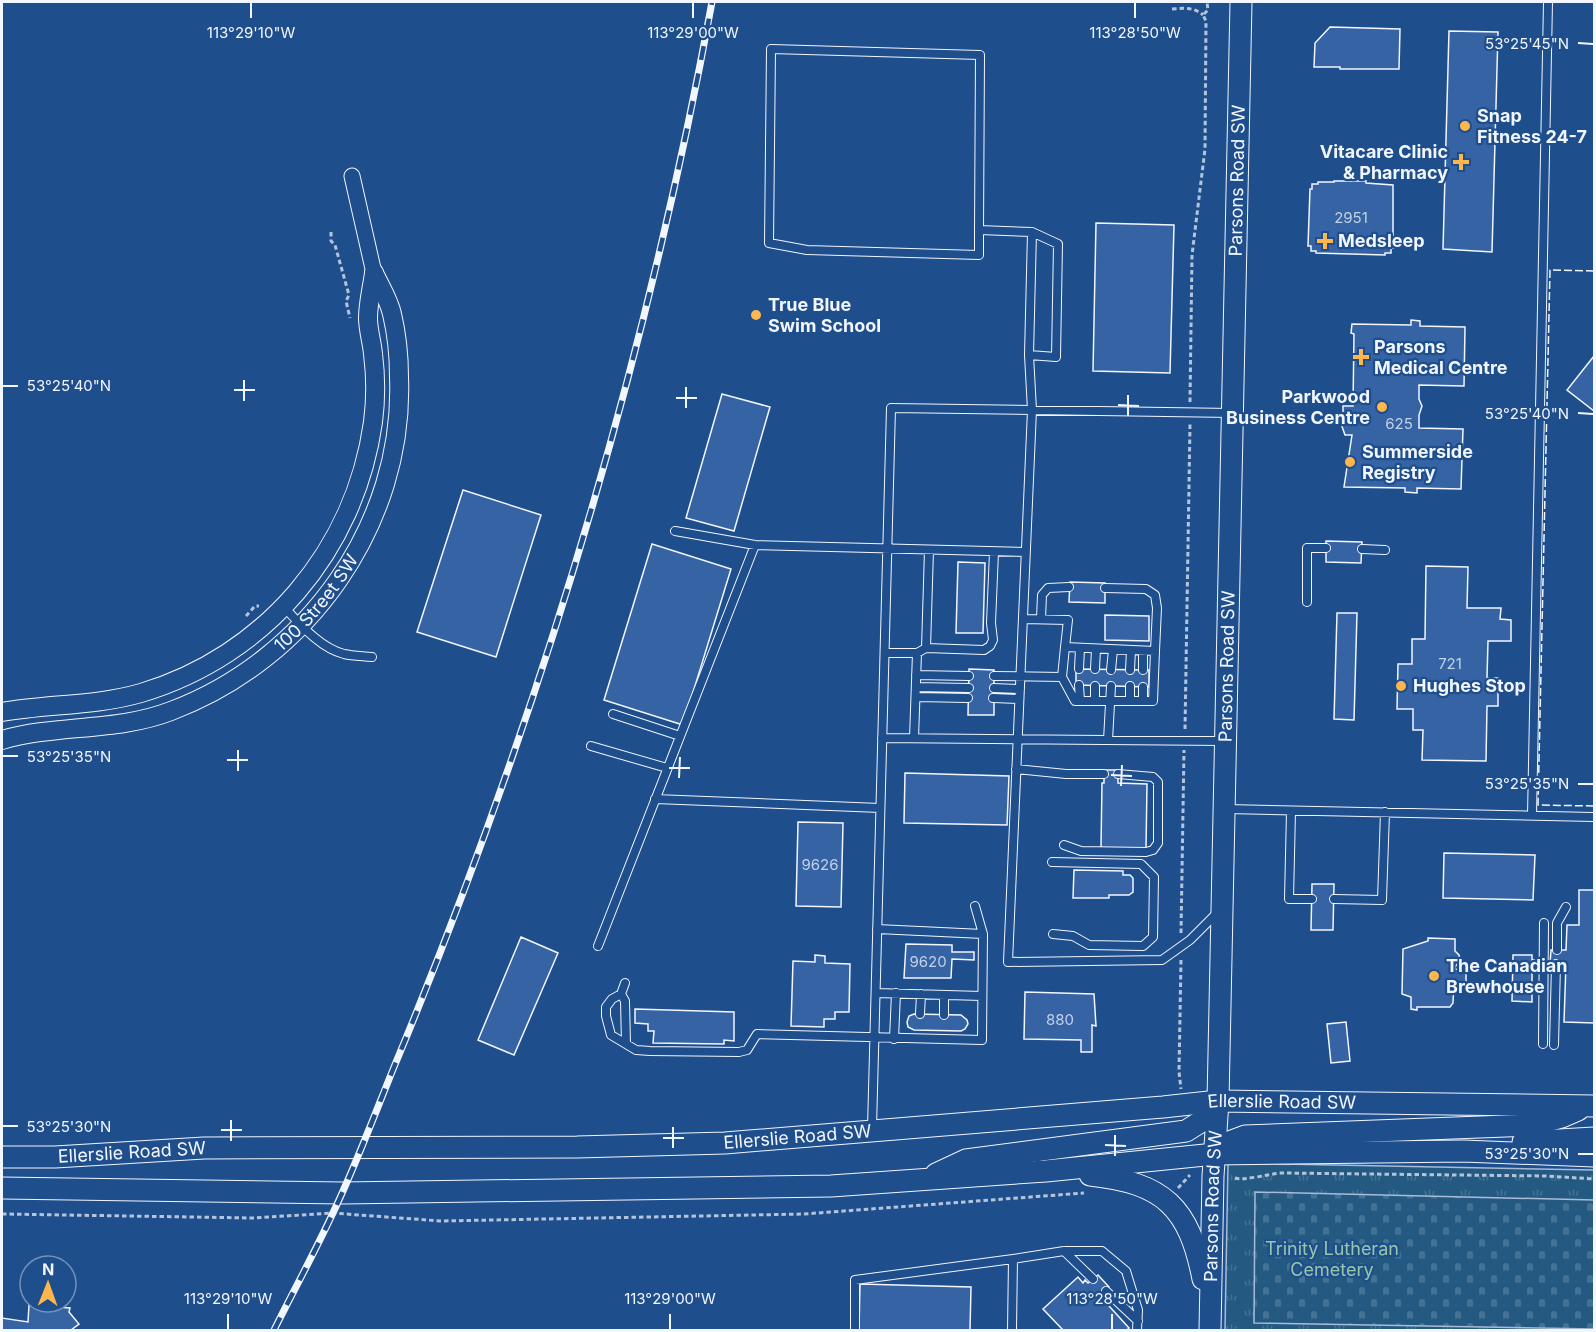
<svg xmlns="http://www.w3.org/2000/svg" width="1596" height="1332" font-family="Inter,sans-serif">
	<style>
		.grass { fill: url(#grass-tufts); stroke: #a8bbd7; stroke-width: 1.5 }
		.cemetery { fill: url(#cemetery-stones); stroke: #a8bbd7; stroke-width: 1.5 }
		.building { fill: #3563a3; stroke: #f2f6ff; stroke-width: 1.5 }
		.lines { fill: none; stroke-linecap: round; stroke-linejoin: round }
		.service-casing { stroke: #f2f6ff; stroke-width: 10 }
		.minor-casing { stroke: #f2f6ff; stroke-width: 17 }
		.tertiary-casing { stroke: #f2f6ff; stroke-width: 20 }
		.secondary-casing { stroke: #f2f6ff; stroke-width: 23 }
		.path { stroke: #b3c4dc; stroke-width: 3; stroke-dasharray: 4.5 3; stroke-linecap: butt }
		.service { stroke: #1f4e8c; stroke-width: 8 }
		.minor { stroke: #1f4e8c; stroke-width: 15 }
		.tertiary { stroke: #1f4e8c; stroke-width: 18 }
		.secondary { stroke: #1f4e8c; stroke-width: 21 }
		.rail-casing { stroke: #f2f6ff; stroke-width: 7 }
		.rail { stroke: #1f4e8c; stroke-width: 4.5; stroke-dasharray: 14; stroke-linecap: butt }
		.fence { stroke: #f2f6ff; stroke-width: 1.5; stroke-dasharray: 8 3; stroke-linecap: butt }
		.ticks { fill: none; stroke: #f2f6ff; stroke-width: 2 }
		.poi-dot { fill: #ffb74d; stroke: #1f4e8c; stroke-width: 2 }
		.labels { text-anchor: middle; stroke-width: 4.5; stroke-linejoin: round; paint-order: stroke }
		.number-label { font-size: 15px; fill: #c3d1e8 }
		.poi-label { font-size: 18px; font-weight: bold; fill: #f2f6ff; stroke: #1f4e8c; text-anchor: start }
		.street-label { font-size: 18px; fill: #f2f6ff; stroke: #1f4e8c }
		.park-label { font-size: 18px; fill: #97c8a6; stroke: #1f4e8c }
		.ticks-label { font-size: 15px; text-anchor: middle; fill: #f2f6ff; stroke: #1f4e8c; stroke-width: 4.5; stroke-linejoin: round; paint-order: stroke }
	</style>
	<defs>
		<pattern id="grass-tufts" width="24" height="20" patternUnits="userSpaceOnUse" patternTransform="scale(1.5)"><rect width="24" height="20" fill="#245a82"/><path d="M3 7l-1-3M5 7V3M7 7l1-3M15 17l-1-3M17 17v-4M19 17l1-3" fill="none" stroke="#447295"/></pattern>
		<pattern id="cemetery-stones" width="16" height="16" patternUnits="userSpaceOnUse" patternTransform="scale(1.5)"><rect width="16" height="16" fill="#245a82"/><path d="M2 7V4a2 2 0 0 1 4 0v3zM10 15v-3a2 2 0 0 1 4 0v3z" fill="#447295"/></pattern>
	</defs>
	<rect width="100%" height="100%" fill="#1f4e8c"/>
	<!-- grass -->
	<path class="grass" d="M1228 1163 1594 1170V1330H1225Z"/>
	<!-- cemetery -->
	<path class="cemetery" d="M1255 1192 1594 1200V1329L1254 1323Z"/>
	<!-- building -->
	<path class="building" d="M1330 27 1400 29 1399 69H1340V67H1314L1315 43Z
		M1449 31 1498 32 1492 252 1443 249Z
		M1334 181H1366V183L1393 185V248H1391V253H1385V255L1316 253V251H1311V246H1308L1310 189H1312V184H1318V182H1334Z
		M1096 223 1174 225 1170 373 1093 371Z
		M1411 320 1420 321V326L1465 327 1464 386 1419 385V399L1422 406 1419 415V428L1463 429 1461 489 1417 488V493L1405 492V488L1344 487 1352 435H1345L1338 415H1343V406H1353L1354 334 1351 333 1352 324 1411 325Z
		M1594 356V411L1567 390Z
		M722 394 770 407 734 531 686 518Z
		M463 490 541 515 496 657 417 632Z
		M1326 541 1362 542 1361 563 1326 562Z
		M652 544 731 569 683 725 604 700Z
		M958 562 985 563 983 633H956Z
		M1426 566 1468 567 1467 608H1501L1500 619 1511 620V641H1488L1487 678H1498V706H1487L1486 761 1422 760 1423 730H1413V709H1397L1398 664H1412V639H1425Z
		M1070 582 1105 583V603L1069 602Z
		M1337 613H1357L1354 720 1334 719Z
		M1105 615 1149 616V641L1105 640Z
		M969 669 994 670V715H968Z
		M1076 669 1149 670V687L1076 685Z
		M1104 770H1118V783L1147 784 1146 849 1101 848 1102 783H1104Z
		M905 773 1009 776 1007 825 904 823Z
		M798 822 843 823 841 907 796 906Z
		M1444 853 1535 855 1533 900 1443 898Z
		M1074 870 1123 871V875H1130L1133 878V892L1129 895H1109V898H1073Z
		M1312 884H1334L1333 930H1311Z
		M1579 890H1594V1023L1564 1022 1566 964H1550L1551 950H1566L1567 925H1579Z
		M521 937 558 953 514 1055 478 1040Z
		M1428 938 1455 939V951L1459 955 1460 959 1454 969 1466 970V982H1454L1453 1003 1450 1007H1417V1010L1411 1009V997L1402 994 1403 949 1428 941Z
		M906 944 952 945V952H974V960L952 959 951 978H904Z
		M815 955 825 956V963L850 964 849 1012H835V1019H824V1027L791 1026 793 961 815 962Z
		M1513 955H1532V960H1538V968H1532V1002L1512 1001Z
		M1025 992 1094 994 1096 1026 1092 1025V1052H1081V1040L1024 1039Z
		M635 1009 734 1012V1041L724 1040V1044L653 1043 654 1031H648V1024L635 1023Z
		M914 1014 961 1015 967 1020 968 1024 965 1029 961 1031 914 1030 908 1027 907 1022 909 1016Z
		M1346 1022 1350 1061 1331 1063 1327 1024Z
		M1098 1275 1109 1287 1100 1296 1129 1328 1127 1330H1063L1043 1309 1078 1277 1083 1283 1085 1280 1088 1283Z
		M860 1284 971 1287 970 1330H859Z
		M29 1305 70 1308 69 1312 79 1324 71 1330H2V1318L28 1322Z"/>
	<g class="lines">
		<!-- service casing -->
		<g class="service-casing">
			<path id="service" d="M979 230V255L807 250 769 243 771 49 980 55 979 230 1032 232
				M1029 355 1056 357 1058 244 1032 232 1029 355 1032 410 1008 962 1162 960 1190 940 1218 912
				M675 531 755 545 1026 552
				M1362 549 1385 550
				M1105 588 1146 589 1155 595 1157 608 1155 651
				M1307 602V548H1326
				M284 607C300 624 320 648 344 654 353 656 363 656 372 657
				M1041 619 1042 595 1048 588 1069 587
				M926 648 929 550
				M885 653H917L914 738
				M917 653 926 648 984 650 990 646 993 640 991 623 994 552
				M1079 669 1080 648
				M1095 669 1096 649
				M1111 670 1113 650
				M1130 670 1131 650
				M1143 670V651
				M916 675 969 676
				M994 676 1062 677 1075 701H1153L1155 651 1065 647 1068 620 1023 619
				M1062 677 1065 647
				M1079 685 1080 701
				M1130 686V701
				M916 687 969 688
				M994 688 1020 689
				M916 697 968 698
				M993 698 1019 699
				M1095 701V686
				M1143 701V687
				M613 714 680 736
				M882 738 1224 741
				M1108 740 1111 686
				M591 746 667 768
				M1016 769 1066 774H1104
				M655 799 880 808
				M1225 809 1594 817
				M1291 811 1289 899H1312
				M1532 815 1548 2
				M1064 845 1081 851 1146 852 1153 850 1158 843V782L1153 777 1118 774
				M1052 862 1141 864 1154 877 1153 937 1143 946 1089 945 1073 936 1053 934
				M1334 899 1382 900 1385 812
				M877 929 983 934
				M598 946 755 545
				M1557 950V923L1566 907
				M625 983 621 994 612 999 606 1007V1016L611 1035 636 1050 650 1051 739 1052 747 1050 757 1034 982 1040 983 934 975 906
				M876 993 982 996
				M621 994 625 1001 626 1044
				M944 995V1015
				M920 1014 921 994
				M894 1039 896 993
				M1543 1044 1544 923
				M1554 1045 1556 964
				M872 1128 891 408 1232 413
				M1064 1251 1093 1279
				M1106 1291 1138 1321
				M855 1330V1280L1013 1259
				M1012 1330 1013 1259 1064 1251H1102L1126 1271 1138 1310 1137 1330"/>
		</g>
		<!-- minor casing -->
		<g class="minor-casing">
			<path id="minor" d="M352 176 374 273"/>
		</g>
		<!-- tertiary casing -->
		<g class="tertiary-casing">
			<g id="tertiary">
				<path d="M2 712C47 704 96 706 141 693 265 656 355 551 373 422 376 399 376 377 373 354 372 342 368 330 368 318 368 303 372 288 374 273"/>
				<path id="s1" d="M2 740C57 724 117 732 171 711 307 660 405 524 399 377 399 356 397 335 392 314 389 300 380 286 374 273"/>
			</g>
		</g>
		<!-- secondary casing -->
		<g class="secondary-casing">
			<g id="secondary">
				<path d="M1523 1142 1594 1138"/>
				<path d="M1215 1154 1229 1142 1245 1136 1533 1125 1562 1117 1578 1110"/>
				<path id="s2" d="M2 1157H55L204 1148 577 1147 725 1143 1163 1107 1218 1101 1594 1106"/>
				<path d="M936 1174 966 1160 1186 1131 1205 1119 1218 1101"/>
				<path d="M1090 1175C1164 1183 1189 1207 1203 1279"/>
				<path d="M2 1188 343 1193 831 1186 1046 1171 1215 1154 1463 1151 1594 1156"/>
				<path id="s3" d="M1210 1330 1213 1176 1218 1101 1241 2"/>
			</g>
		</g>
		<!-- path -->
		<path class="path" d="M1172 9C1184 8 1194 7 1203 15
			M331 232V241L335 245 349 295 346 301 350 318
			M1190 402 1192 255 1205 149 1206 21 1203 15 1208 10 1207 2
			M246 616 255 606H259
			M1185 729 1190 424
			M1181 933 1184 750
			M1181 960 1179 1072 1181 1089
			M1235 1178C1243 1181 1269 1174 1281 1173L1547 1176 1594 1179
			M1178 1188 1190 1175
			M2 1214 254 1218 332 1213 441 1221 804 1214 1084 1193"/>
		<!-- service -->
		<use href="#service" class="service"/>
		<!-- minor -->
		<use href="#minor" class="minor"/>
		<!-- tertiary -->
		<use href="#tertiary" class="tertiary"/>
		<!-- secondary -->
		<use href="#secondary" class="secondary"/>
		<!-- rail casing -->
		<g class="rail-casing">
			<path id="rail" d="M274 1330C297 1284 322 1239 343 1191 361 1151 377 1109 394 1067 537 724 645 367 712 2"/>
		</g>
		<!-- rail -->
		<use href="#rail" class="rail"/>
		<!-- fence -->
		<path class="fence" d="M1594 271 1550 270 1538 805 1594 806"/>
	</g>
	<!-- ticks -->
	<path class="ticks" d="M251 18V3M693 18V3M1135 18V3M1578 43 1593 44M3 386H18M234 390H255M676 398H697M244 401V380M1118 405 1139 406M686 408V387M1578 413 1593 414M1128 416V395M3 756H18M227 760H248M669 768H690M238 771V750M1111 775 1132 776M679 778 680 757M1578 784H1593M1121 786 1122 765M3 1126H18M221 1130H242M663 1138H684M231 1141V1120M1105 1145 1126 1146M673 1148V1127M1578 1154H1593M1115 1156V1135M228 1329V1314M670 1329V1314M1112 1329V1314"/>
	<!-- markers -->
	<g class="poi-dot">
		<circle cx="1465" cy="126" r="6"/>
		<path d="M1458 153h6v6h6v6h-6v6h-6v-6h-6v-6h6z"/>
		<path d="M1322 232h6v6h6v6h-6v6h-6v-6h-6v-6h6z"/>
		<circle cx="756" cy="315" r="6"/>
		<path d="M1358 348h6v6h6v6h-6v6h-6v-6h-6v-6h6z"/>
		<circle cx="1382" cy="407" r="6"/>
		<circle cx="1350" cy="462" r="6"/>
		<circle cx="1401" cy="686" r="6"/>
		<circle cx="1434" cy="976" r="6"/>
	</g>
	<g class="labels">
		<!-- number labels -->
		<g class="number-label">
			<text x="1351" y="223">2951</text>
			<text x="1399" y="429">625</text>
			<text x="1450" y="669">721</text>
			<text x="820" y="870">9626</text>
			<text x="928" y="967">9620</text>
			<text x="1060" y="1025">880</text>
		</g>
		<!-- poi labels -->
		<g class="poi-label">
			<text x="1477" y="122">Snap<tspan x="1477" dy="21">Fitness 24-7</tspan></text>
			<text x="1448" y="158" text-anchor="end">Vitacare Clinic<tspan x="1448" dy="21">&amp; Pharmacy</tspan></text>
			<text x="1338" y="247">Medsleep</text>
			<text x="768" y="311">True Blue<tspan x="768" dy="21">Swim School</tspan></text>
			<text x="1374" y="353">Parsons<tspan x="1374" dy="21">Medical Centre</tspan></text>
			<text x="1370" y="403" text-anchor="end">Parkwood<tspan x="1370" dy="21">Business Centre</tspan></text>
			<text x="1362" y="458">Summerside<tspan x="1362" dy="21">Registry</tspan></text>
			<text x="1413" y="692">Hughes Stop</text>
			<text x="1446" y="972">The Canadian<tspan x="1446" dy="21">Brewhouse</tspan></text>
		</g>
		<!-- street labels -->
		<g class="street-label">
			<text dy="6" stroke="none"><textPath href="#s3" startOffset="1150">Parsons Road SW</textPath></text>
			<text dy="6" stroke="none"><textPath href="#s1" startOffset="356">100 Street SW</textPath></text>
			<text dy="6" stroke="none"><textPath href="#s3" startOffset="664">Parsons Road SW</textPath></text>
			<text dy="6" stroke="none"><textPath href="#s2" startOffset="1282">Ellerslie Road SW</textPath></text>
			<text dy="6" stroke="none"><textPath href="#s2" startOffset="796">Ellerslie Road SW</textPath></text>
			<text dy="6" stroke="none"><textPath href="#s2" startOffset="130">Ellerslie Road SW</textPath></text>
			<text dy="6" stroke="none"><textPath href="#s3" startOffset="124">Parsons Road SW</textPath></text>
		</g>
		<!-- park labels -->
		<g class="park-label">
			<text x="1332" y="1255">Trinity Lutheran<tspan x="1332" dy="21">Cemetery</tspan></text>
		</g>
	</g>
	<g class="ticks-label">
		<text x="251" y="38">113°29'10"W</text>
		<text x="693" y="38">113°29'00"W</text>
		<text x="1135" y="38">113°28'50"W</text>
		<text x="1527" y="49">53°25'45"N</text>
		<text x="69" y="391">53°25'40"N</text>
		<text x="1527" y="419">53°25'40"N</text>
		<text x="69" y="762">53°25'35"N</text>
		<text x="1527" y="789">53°25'35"N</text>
		<text x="69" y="1132">53°25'30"N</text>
		<text x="1527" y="1159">53°25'30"N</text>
		<text x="228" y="1304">113°29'10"W</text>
		<text x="670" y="1304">113°29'00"W</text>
		<text x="1112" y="1304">113°28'50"W</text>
	</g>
	<!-- border -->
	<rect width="1596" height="1332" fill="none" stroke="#f2f6ff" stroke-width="6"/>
	<!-- north arrow -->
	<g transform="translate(48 1284) rotate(1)"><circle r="28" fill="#1f4e8c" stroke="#7391ba" stroke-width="1.5"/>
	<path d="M0-4.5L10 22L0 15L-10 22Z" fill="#ffb74d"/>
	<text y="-9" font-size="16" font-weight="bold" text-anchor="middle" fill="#f2f6ff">N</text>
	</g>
</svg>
